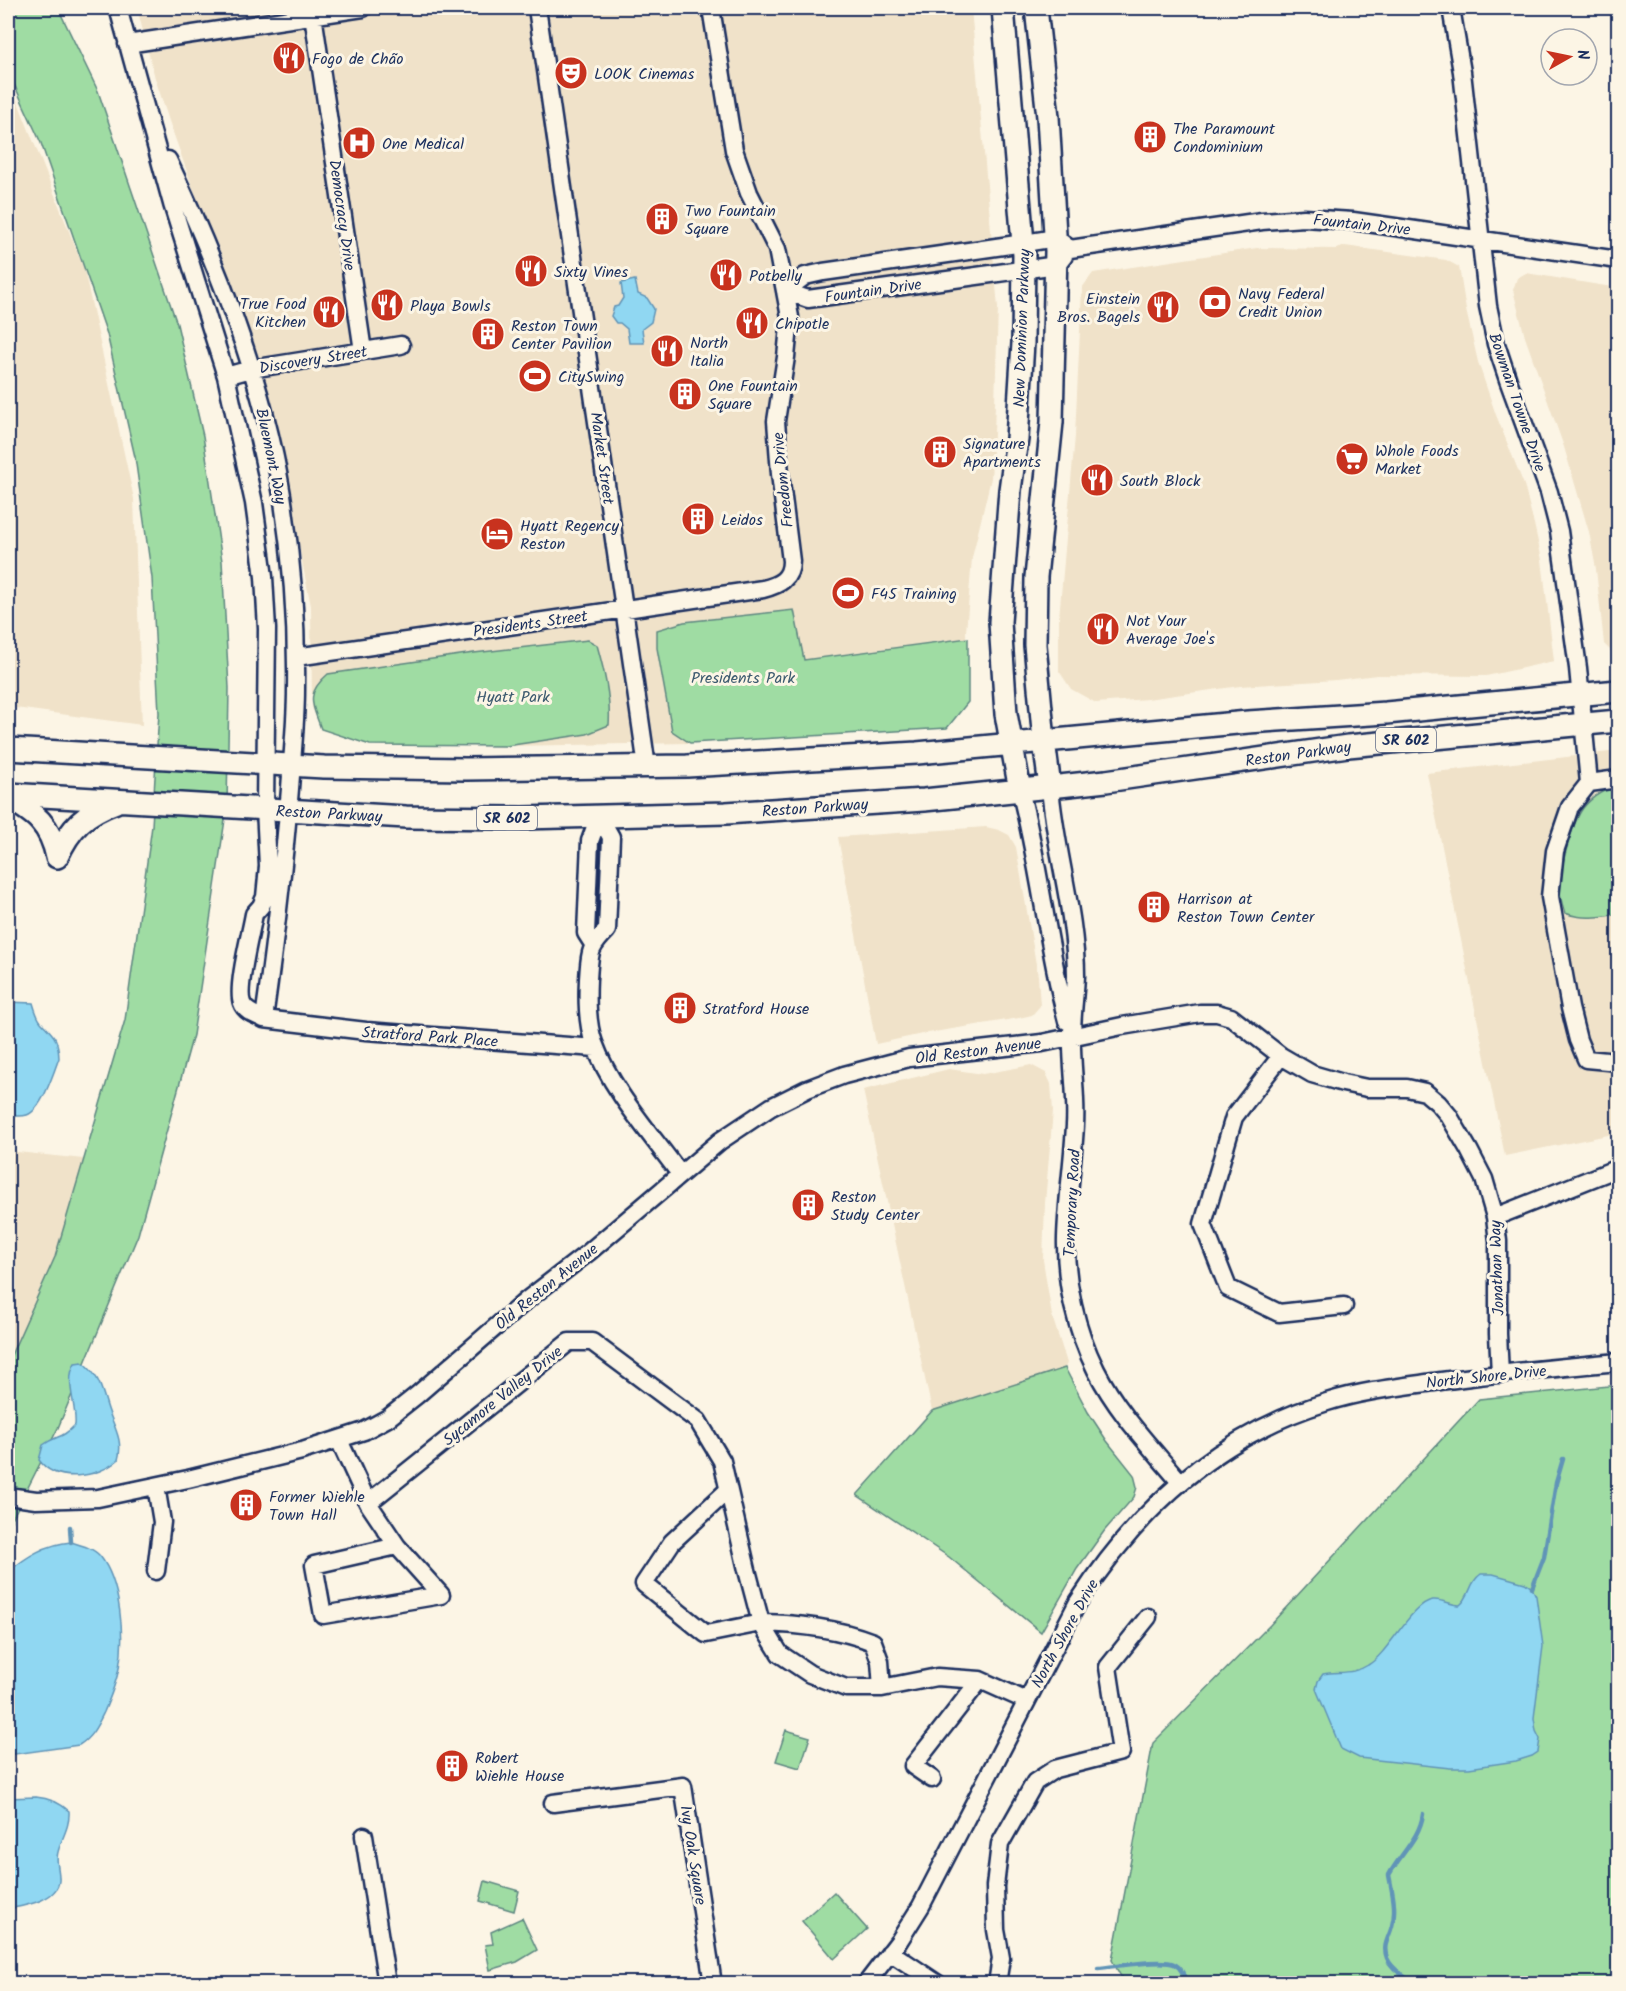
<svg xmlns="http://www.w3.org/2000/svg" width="1626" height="1991" font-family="Kalam,sans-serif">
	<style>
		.built { fill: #f0e2c9 }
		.green { fill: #9fdca3; stroke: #5d8680; stroke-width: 1.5 }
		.water { fill: #90d7f2; stroke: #6194b7; stroke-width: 1.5 }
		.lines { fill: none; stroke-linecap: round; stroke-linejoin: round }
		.stream { stroke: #6194b7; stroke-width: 4.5 }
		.minor-casing { stroke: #1b2f5e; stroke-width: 21 }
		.major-casing { stroke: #1b2f5e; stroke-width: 26 }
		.minor { stroke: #fcf5e5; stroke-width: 16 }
		.major { stroke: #fcf5e5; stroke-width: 21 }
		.labels { text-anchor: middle; stroke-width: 6; stroke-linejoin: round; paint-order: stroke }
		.shield { fill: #fcf5e5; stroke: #5e6a86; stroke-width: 1.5 }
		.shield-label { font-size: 15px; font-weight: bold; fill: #1b2f5e }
		.poi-label { font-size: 16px; fill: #1b2f5e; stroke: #fcf5e5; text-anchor: start }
		.street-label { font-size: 16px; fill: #1b2f5e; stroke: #fcf5e5 }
		.park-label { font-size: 16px; fill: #3c5a6f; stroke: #fcf5e5 }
	</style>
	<rect width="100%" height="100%" fill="#fcf5e5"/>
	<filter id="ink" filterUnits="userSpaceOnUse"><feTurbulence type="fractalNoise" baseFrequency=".0167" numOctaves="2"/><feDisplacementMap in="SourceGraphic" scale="12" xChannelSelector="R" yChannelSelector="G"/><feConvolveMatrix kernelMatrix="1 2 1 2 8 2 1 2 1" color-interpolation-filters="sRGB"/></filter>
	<g filter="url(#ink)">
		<!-- built -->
		<path class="built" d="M137 8H971L998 308 994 435 991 478 972 558 966 632 968 702 947 728 690 743 506 746 370 745 321 729 312 707 311 606 271 408 219 249 196 197 169 121 155 78Z
			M8 77 84 269 134 499 142 725 8 707Z
			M1345 246 1446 260 1459 267 1466 310 1478 362 1496 415 1524 485 1534 524 1542 560 1554 661 1486 676 1377 675 1336 680 1240 686 1147 699 1096 703 1071 689 1059 671V618L1075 436 1082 288 1093 273 1257 248 1337 249Z
			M1526 273 1618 288V656L1613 653 1604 644 1596 569 1589 532 1564 447 1525 337 1513 290 1517 278Z
			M1618 751V1133L1505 1156 1427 773Z
			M986 827 999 830 1009 835 1016 847 1038 976 1040 1006 1032 1015 1019 1018 922 1034 876 1044 838 837Z
			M1031 1065 1046 1073 1051 1084 1053 1111 1045 1203 1043 1260 1052 1316 1067 1363 1065 1368 932 1411 863 1090 949 1069 983 1074Z
			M8 1151 93 1160 8 1382Z"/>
		<!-- green -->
		<path class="green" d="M8 8H58L98 91 177 324 203 436 222 561 229 688 227 806 193 1035 138 1235 58 1428 8 1527V1362L55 1257 125 1020 152 826 159 713 152 578 135 457 107 334 41 143 8 71Z
			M794 610 804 660 968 638V702L947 728 690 743 672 731 657 648V630L684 622Z
			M588 640 597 645C604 670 611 698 609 725L587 734 506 746 370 745 321 729C312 703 305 694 328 674L474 653Z
			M1618 787V914C1600 917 1583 920 1565 913 1563 907 1561 900 1560 894 1557 876 1572 823 1583 808 1592 797 1604 789 1618 787Z
			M1065 1368 1088 1412 1107 1441 1134 1475 1137 1487 1134 1497 1105 1530 1077 1569 1041 1632 949 1557 857 1495 932 1411Z
			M1618 1385V1983L1125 1984 1112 1960 1153 1743 1270 1625 1479 1399Z
			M786 1730 810 1737 800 1768 776 1761Z
			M485 1881 519 1891 514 1911 480 1901Z
			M834 1892 867 1929 834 1959 802 1921Z
			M522 1918 537 1950 517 1962 490 1970 485 1945 493 1944 491 1932Z"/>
		<!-- water -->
		<path class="water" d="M635 280 638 294 647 298 654 309 651 322 642 329 644 343H629L627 329 620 323H616L611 316 614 307 618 306 623 298 621 283Z
			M8 1002 33 1003C35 1010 37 1017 41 1022 54 1036 58 1037 59 1058 54 1072 42 1110 27 1115 21 1117 14 1116 8 1115Z
			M82 1362C99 1375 101 1387 107 1406 113 1426 124 1439 118 1460 98 1478 56 1484 39 1460L43 1445C57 1435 62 1439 75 1425 77 1405 64 1381 75 1363Z
			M71 1542C81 1545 93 1548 100 1556 121 1582 125 1637 119 1668 116 1684 110 1698 104 1712 97 1726 92 1737 79 1745L8 1755V1572C26 1557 46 1544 71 1542Z
			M1481 1574H1493L1525 1583 1532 1588 1536 1596 1543 1646 1534 1718 1536 1731 1540 1739 1538 1752 1532 1756 1516 1761 1469 1768H1450L1359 1758 1341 1749 1316 1689 1318 1681 1323 1674C1339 1671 1353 1675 1368 1665 1389 1653 1412 1602 1433 1600 1442 1599 1451 1605 1460 1605 1471 1596 1469 1582 1481 1574Z
			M36 1797C49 1798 59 1802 69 1811 70 1827 62 1837 58 1852 55 1862 60 1871 59 1881 57 1901 23 1906 8 1909V1798Z"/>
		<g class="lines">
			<!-- stream -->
			<path class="stream" d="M70 1527 71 1542
				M1532 1588 1544 1557 1556 1483 1563 1459
				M1098 1968C1114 1967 1162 1958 1174 1964 1182 1968 1184 1976 1187 1984
				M1413 1984C1405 1976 1391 1969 1387 1958 1382 1945 1389 1938 1392 1926 1397 1909 1392 1892 1389 1875 1400 1854 1420 1838 1423 1814"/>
			<!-- minor casing -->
			<g class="minor-casing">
				<path id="minor" d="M118 8 172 204 226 376 254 503 264 577 267 629 265 809 268 866 265 897 261 906 254 914C251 932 236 988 242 1003 245 1012 256 1015 264 1019L366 1031 596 1048
					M312 8 363 351
					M537 8 647 767
					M1451 8 1462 72 1488 306 1496 344 1508 380 1549 492 1559 531 1578 668 1589 783 1570 807 1555 851 1550 897 1570 1008 1578 1040 1586 1059 1618 1062
					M127 44 363 8
					M168 160C216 261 264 383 282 495 292 559 297 624 296 689 296 713 294 738 292 762 286 848 276 933 264 1019
					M785 291 805 276 823 272 1024 243 1056 238 1070 249 1262 221 1304 218 1353 221 1395 227 1618 260
					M785 291 808 299 1057 265 1064 256
					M226 376 251 369 401 345
					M296 657 763 589C779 585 791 579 791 561L780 474 776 421 786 357 790 317 777 249 749 193 734 150 711 8
					M1589 783 1618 779
					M1050 787C1055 850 1076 914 1076 976 1075 996 1072 1015 1072 1035 1071 1065 1077 1095 1075 1125 1073 1163 1067 1201 1066 1238 1065 1283 1076 1330 1096 1370 1117 1412 1150 1446 1180 1482
					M1020 790C1040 866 1047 945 1067 1021
					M599 816 611 837 607 930C588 949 590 953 588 979 587 999 587 1024 594 1043 611 1090 651 1134 680 1174
					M593 944 586 933 590 841 599 816
					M1281 1056 1234 1117 1203 1224 1228 1288 1279 1313 1344 1306
					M1495 1217 1618 1168
					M339 1440 368 1503
					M728 1490 672 1542 644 1584 706 1634 761 1623 780 1654 810 1674 846 1688H882
					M8 1496 36 1500 98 1498 188 1479 302 1451 364 1431 388 1418 417 1395 528 1299 589 1252 720 1141 771 1107 807 1089 844 1075 909 1058 1042 1043 1122 1026 1200 1013H1217L1231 1017 1281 1056 1312 1074 1343 1083 1367 1088H1407L1425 1092 1438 1103 1449 1116 1469 1150 1484 1179 1495 1217 1498 1241V1334L1500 1374
					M397 1546 368 1503 569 1342H592L698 1421 722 1461 747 1570 761 1623C800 1624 837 1628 873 1642L880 1661 882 1688 937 1677 980 1680 1027 1701
					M397 1546 441 1595 323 1615 314 1565Z
					M156 1571 162 1522 156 1486
					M932 1779 913 1766 980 1680
					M553 1803 683 1786 713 1984
					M364 1836 387 1984
					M890 1952 938 1984
					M866 1984 899 1941 921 1906 1078 1602C1139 1508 1218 1435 1327 1402 1362 1391 1398 1387 1434 1382 1495 1373 1557 1368 1618 1362
					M997 1984 1001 1958 996 1930 995 1886 1000 1844 1035 1782 1055 1769 1121 1752 1108 1667 1148 1617"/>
			</g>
			<!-- major casing -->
			<g class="major-casing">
				<path id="major" d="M1003 8 1024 255 1023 343 1017 439 1010 490 1000 622 1006 714 1020 790
					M1036 8 1048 117 1056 251 1052 422 1036 577 1035 645 1044 741 1050 787
					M8 749 324 767 466 769 687 766 917 753 1248 722 1386 713 1618 691
					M8 794 406 817 523 818 726 813 924 800 1050 787 1106 781 1348 746 1618 721
					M8 798C36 814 50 824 57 857
					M57 857C70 828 85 813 116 802"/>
			</g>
			<!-- minor -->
			<use href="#minor" class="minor"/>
			<!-- major -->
			<use href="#major" class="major"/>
		</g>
	</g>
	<!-- icons -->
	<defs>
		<g id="restaurant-disc" transform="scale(1.725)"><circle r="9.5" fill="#c8321e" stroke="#fcf5e5"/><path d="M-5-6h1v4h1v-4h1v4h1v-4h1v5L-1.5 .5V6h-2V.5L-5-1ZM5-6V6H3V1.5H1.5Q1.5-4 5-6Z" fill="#fff"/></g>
		<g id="theatre-disc" transform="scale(1.725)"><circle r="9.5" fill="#c8321e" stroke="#fcf5e5"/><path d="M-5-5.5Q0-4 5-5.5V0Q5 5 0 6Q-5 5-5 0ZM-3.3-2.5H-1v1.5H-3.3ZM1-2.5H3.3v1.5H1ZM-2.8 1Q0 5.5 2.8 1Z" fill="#fff"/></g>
		<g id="building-disc" transform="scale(1.725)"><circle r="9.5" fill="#c8321e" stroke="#fcf5e5"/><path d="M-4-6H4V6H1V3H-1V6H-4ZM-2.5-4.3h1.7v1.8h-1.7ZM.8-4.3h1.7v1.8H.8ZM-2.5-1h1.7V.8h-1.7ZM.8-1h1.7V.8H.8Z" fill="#fff"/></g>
		<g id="hospital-disc" transform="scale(1.725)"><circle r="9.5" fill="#c8321e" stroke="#fcf5e5"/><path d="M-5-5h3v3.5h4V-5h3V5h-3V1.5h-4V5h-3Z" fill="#fff"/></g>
		<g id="bank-disc" transform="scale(1.725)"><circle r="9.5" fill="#c8321e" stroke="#fcf5e5"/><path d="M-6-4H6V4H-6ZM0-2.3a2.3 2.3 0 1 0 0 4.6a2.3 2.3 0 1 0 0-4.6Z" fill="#fff"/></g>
		<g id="stadium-disc" transform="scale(1.725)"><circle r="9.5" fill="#c8321e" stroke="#fcf5e5"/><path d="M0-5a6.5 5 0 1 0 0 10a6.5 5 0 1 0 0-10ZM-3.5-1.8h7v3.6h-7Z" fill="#fff"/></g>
		<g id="supermarket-disc" transform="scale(1.725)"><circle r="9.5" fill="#c8321e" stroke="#fcf5e5"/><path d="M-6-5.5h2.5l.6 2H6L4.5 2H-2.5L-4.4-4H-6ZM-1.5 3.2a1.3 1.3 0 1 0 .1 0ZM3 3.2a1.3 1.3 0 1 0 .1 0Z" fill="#fff"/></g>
		<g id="hotel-disc" transform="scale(1.725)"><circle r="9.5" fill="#c8321e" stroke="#fcf5e5"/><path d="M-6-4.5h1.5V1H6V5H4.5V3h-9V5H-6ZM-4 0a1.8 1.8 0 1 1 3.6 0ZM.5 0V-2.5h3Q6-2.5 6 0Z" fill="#fff"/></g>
	</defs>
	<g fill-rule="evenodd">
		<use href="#restaurant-disc" x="289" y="58"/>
		<use href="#theatre-disc" x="571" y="73"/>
		<use href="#building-disc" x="1150" y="137"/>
		<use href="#hospital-disc" x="359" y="143"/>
		<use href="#building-disc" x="662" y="219"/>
		<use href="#restaurant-disc" x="531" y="271"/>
		<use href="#restaurant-disc" x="726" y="275"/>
		<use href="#bank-disc" x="1215" y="302"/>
		<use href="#restaurant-disc" x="387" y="305"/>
		<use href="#restaurant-disc" x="1163" y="307"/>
		<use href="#restaurant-disc" x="329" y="312"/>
		<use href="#restaurant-disc" x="752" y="323"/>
		<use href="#building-disc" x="488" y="334"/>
		<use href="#restaurant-disc" x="667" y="351"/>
		<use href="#stadium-disc" x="535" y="376"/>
		<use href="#building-disc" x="685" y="394"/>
		<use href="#building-disc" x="940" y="452"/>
		<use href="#supermarket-disc" x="1352" y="459"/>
		<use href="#restaurant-disc" x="1097" y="480"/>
		<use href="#building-disc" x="698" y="519"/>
		<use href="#hotel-disc" x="497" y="534"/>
		<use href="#stadium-disc" x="848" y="593"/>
		<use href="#restaurant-disc" x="1103" y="629"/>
		<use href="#building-disc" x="1154" y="907"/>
		<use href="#building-disc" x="680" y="1008"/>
		<use href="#building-disc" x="808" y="1205"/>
		<use href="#building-disc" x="246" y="1505"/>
		<use href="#building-disc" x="452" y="1766"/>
	</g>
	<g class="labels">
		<!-- shield labels -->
		<g class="shield">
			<rect x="1376" y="728" width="60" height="24" rx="4.5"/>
			<rect x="477" y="806" width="60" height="24" rx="4.5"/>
		</g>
		<g class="shield-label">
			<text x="1406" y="745">SR 602</text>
			<text x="507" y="823">SR 602</text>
		</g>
		<!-- poi labels -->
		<g class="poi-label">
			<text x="312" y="64">Fogo de Chão</text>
			<text x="594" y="79">LOOK Cinemas</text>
			<text x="1173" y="134">The Paramount<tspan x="1173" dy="18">Condominium</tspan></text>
			<text x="382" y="149">One Medical</text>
			<text x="685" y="216">Two Fountain<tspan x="685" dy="18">Square</tspan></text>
			<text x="554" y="277">Sixty Vines</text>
			<text x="749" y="281">Potbelly</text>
			<text x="1238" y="299">Navy Federal<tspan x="1238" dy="18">Credit Union</tspan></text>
			<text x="1140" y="304" text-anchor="end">Einstein<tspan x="1140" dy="18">Bros. Bagels</tspan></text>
			<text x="306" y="309" text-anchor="end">True Food<tspan x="306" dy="18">Kitchen</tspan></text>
			<text x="410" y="311">Playa Bowls</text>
			<text x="775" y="329">Chipotle</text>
			<text x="511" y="331">Reston Town<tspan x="511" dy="18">Center Pavilion</tspan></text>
			<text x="690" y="348">North<tspan x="690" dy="18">Italia</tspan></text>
			<text x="558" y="382">CitySwing</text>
			<text x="708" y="391">One Fountain<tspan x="708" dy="18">Square</tspan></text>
			<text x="963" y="449">Signature<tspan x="963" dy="18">Apartments</tspan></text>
			<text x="1375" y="456">Whole Foods<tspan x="1375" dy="18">Market</tspan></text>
			<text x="1120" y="486">South Block</text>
			<text x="721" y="525">Leidos</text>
			<text x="520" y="531">Hyatt Regency<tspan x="520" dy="18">Reston</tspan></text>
			<text x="871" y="599">F45 Training</text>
			<text x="1126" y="626">Not Your<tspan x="1126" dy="18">Average Joe's</tspan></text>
			<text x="1177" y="904">Harrison at<tspan x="1177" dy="18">Reston Town Center</tspan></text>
			<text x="703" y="1014">Stratford House</text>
			<text x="831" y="1202">Reston<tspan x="831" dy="18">Study Center</tspan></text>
			<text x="269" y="1502">Former Wiehle<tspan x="269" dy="18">Town Hall</tspan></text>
			<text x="475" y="1763">Robert<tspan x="475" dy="18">Wiehle House</tspan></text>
		</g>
		<!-- street labels -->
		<g class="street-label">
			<text transform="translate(343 215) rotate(82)" y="6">Democracy Drive</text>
			<text transform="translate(1362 224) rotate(6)" y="6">Fountain Drive</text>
			<text transform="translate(873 290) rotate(-8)" y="6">Fountain Drive</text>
			<text transform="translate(1021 328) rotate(-88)" y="6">New Dominion Parkway</text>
			<text transform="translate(313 359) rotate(-9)" y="6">Discovery Street</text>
			<text transform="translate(1518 402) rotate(71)" y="6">Bowman Towne Drive</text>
			<text transform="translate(272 456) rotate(78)" y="6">Bluemont Way</text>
			<text transform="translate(603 458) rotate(82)" y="6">Market Street</text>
			<text transform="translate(782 480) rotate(-96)" y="6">Freedom Drive</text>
			<text transform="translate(530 623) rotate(-8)" y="6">Presidents Street</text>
			<text transform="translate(1298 753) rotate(-8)" y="6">Reston Parkway</text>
			<text transform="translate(815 807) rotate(-4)" y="6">Reston Parkway</text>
			<text transform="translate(329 813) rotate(3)" y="6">Reston Parkway</text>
			<text transform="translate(430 1036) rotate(4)" y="6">Stratford Park Place</text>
			<text transform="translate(978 1050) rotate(-7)" y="6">Old Reston Avenue</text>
			<text transform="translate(1071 1203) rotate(-87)" y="6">Temporary Road</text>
			<text transform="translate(1496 1268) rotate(-92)" y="6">Jonathan Way</text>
			<text transform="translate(546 1286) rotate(-39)" y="6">Old Reston Avenue</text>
			<text transform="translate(1486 1376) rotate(-6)" y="6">North Shore Drive</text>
			<text transform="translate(502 1395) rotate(-39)" y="6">Sycamore Valley Drive</text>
			<text transform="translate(1064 1633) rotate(-61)" y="6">North Shore Drive</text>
			<text transform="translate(694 1855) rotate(81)" y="6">Ivy Oak Square</text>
		</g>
		<!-- park labels -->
		<g class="park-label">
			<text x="743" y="683">Presidents Park</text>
			<text x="513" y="702">Hyatt Park</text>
		</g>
	</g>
	<!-- margin -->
	<rect width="1626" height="1991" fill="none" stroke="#fcf5e5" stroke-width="30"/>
	<rect x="15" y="15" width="1596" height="1961" fill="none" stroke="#1b2f5e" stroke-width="2" filter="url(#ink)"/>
	<!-- north arrow -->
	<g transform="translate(1569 57) rotate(81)"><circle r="28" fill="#fcf5e5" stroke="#a2a6af" stroke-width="1.5"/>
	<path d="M0-4.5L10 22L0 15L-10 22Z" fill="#c8321e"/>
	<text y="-9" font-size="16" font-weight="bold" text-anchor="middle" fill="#1b2f5e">N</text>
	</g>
</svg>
